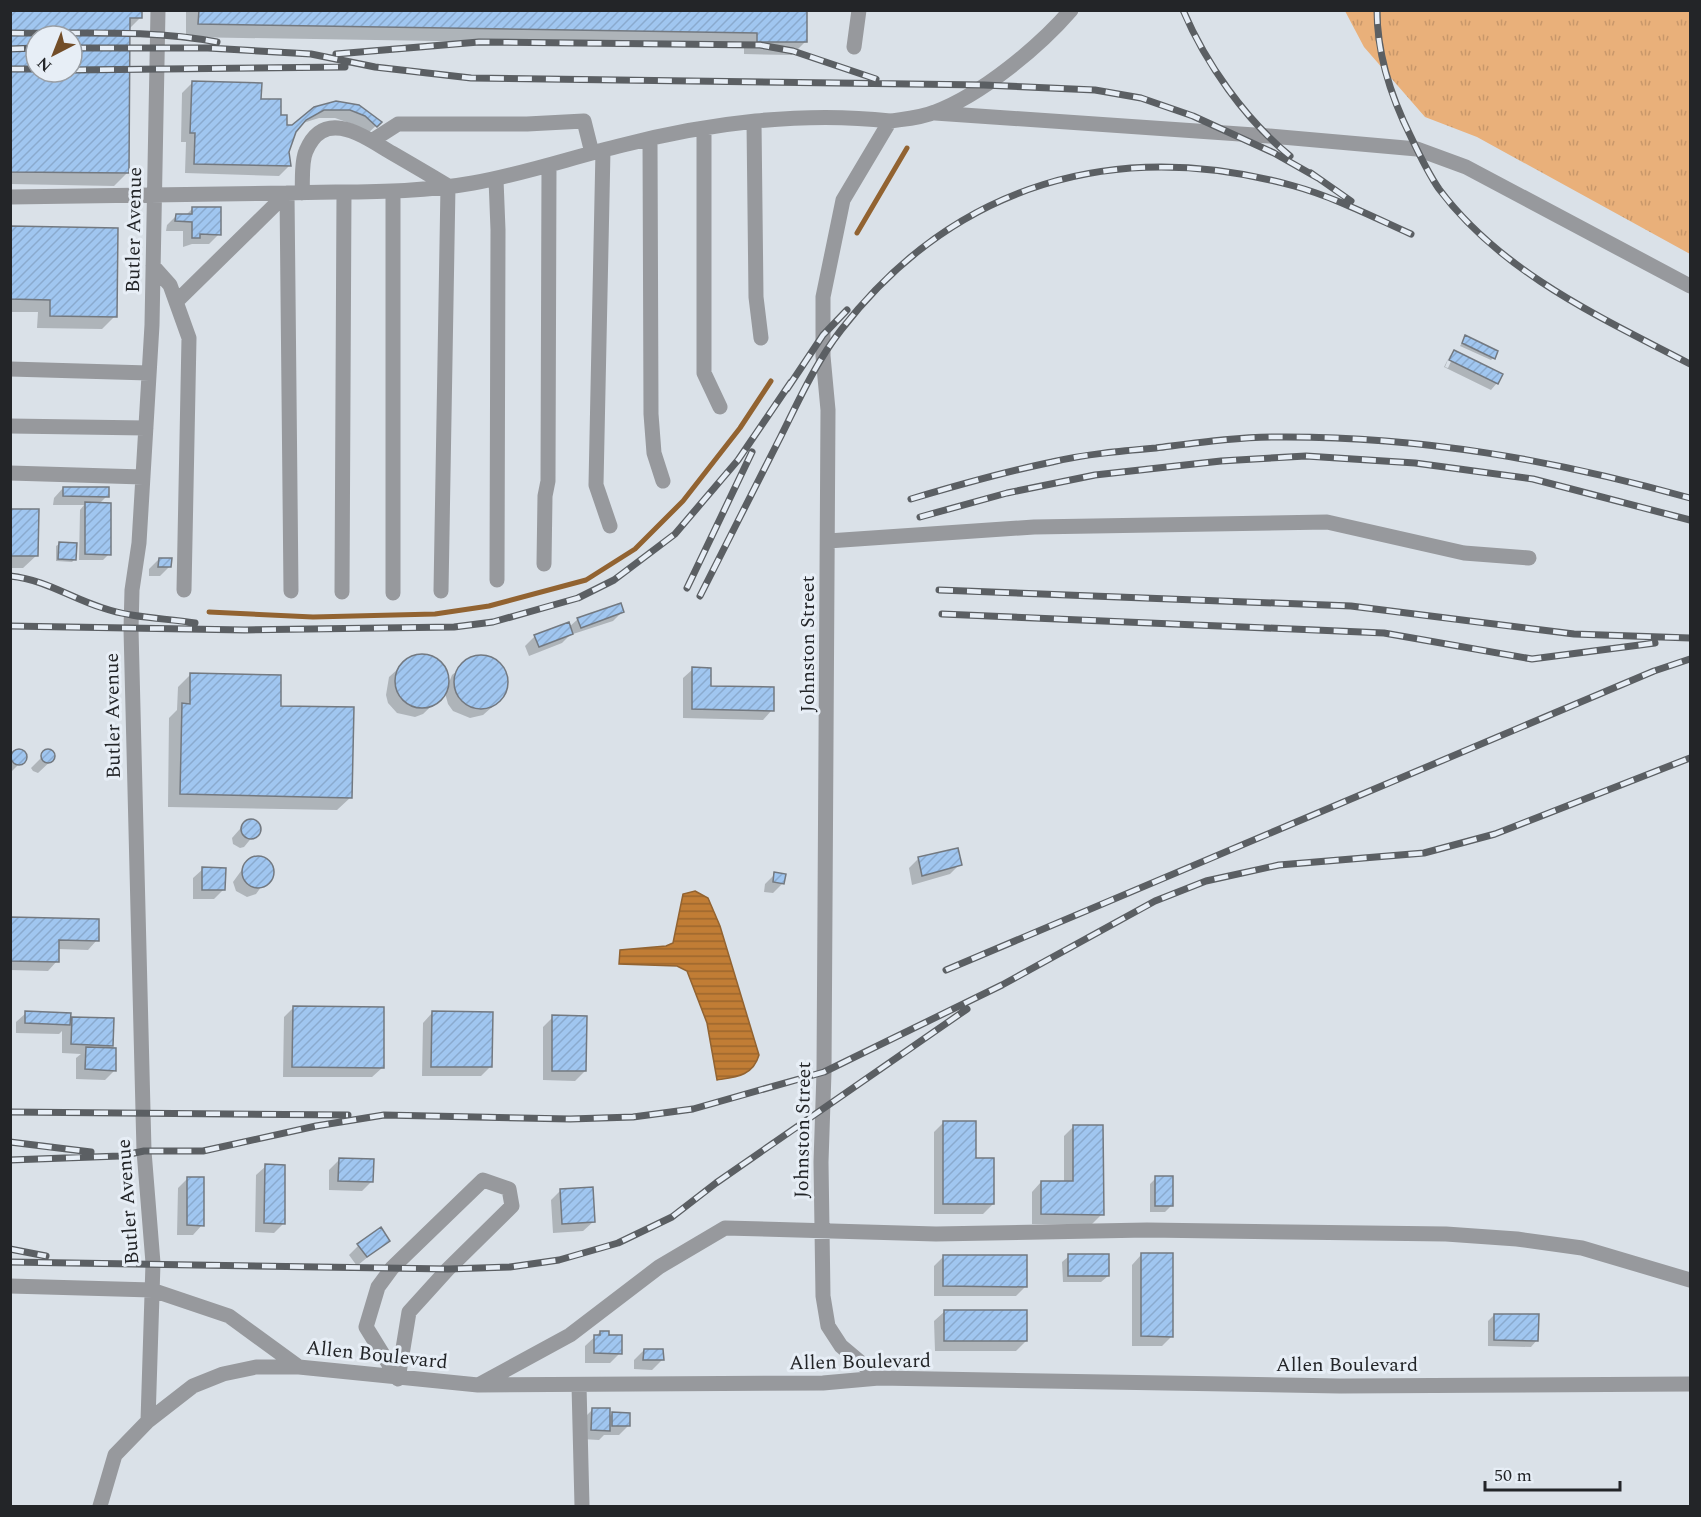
<svg xmlns="http://www.w3.org/2000/svg" width="1701" height="1517" font-family="Spectral,serif">
	<style>
		.grass { fill: url(#grass-tufts) }
		.water { fill: url(#water-rules); stroke: #926331; stroke-width: 1.5 }
		.shadow { fill: #0003; fill-rule: evenodd }
		.lines { fill: none; stroke-linecap: round; stroke-linejoin: round }
		.stream { stroke: #926331; stroke-width: 5 }
		.building { fill: url(#building-hatch); stroke: #737980; stroke-width: 1.5; fill-rule: evenodd }
		.minor { stroke: #97999d; stroke-width: 15 }
		.rail-casing { stroke: #5b5f63; stroke-width: 7 }
		.rail { stroke: #e7eef6; stroke-width: 4.5; stroke-dasharray: 14; stroke-linecap: butt }
		.labels { text-anchor: middle; stroke-width: 6; stroke-linejoin: round; paint-order: stroke }
		.street-label { font-size: 20px; fill: #232528; stroke: #e7eef6 }
	</style>
	<defs>
		<pattern id="grass-tufts" width="24" height="20" patternUnits="userSpaceOnUse" patternTransform="scale(1.5)"><rect width="24" height="20" fill="#e9b07a"/><path d="M3 7l-1-3M5 7V3M7 7l1-3M15 17l-1-3M17 17v-4M19 17l1-3" fill="none" stroke="#c8976a"/></pattern>
		<pattern id="water-rules" width="6" height="5" patternUnits="userSpaceOnUse" patternTransform="scale(1.5)"><rect width="6" height="5" fill="#c17d35"/><path d="M0 2.5h6" fill="none" stroke="#9c662d"/></pattern>
		<pattern id="building-hatch" width="6" height="6" patternUnits="userSpaceOnUse" patternTransform="scale(1.5)"><rect width="6" height="6" fill="#a0c6f0"/><path d="M-1 1l2-2M0 6l6-6M5 7l2-2" fill="none" stroke="#8aaace"/></pattern>
	</defs>
	<rect width="100%" height="100%" fill="#dae1e8"/>
	<!-- grass -->
	<path class="grass" d="M1345 11H1690V254L1477 137 1425 117 1364 47Z"/>
	<!-- water -->
	<path class="water" d="M695 891 708 898 720 926 759 1055C753 1076 736 1077 717 1080L707 1023 687 971 677 966 619 964 620 950 666 946 673 943 683 894Z"/>
	<!-- shadow -->
	<path class="shadow" d="M10 10 141 17 129 29 127 173 114 186 10 184ZM36 36H72V72H36Z
		M186 10H806L805 42 792 55 744 54V46L186 37Z
		M192 83 260 100 279 116 286 126 293 127 337 103 380 122 366 135 355 125 335 118H319L303 123 292 136 288 152 289 166 279 176 185 173 186 142H181L182 93Z
		M193 208 219 234 209 244H192L183 247V231H166L167 225 177 215H186Z
		M10 228 115 316 102 329 37 328 38 312H10Z
		M1465 337 1493 358 1491 360 1460 346Z
		M1455 352 1501 374 1497 383 1491 390 1444 367 1449 357 1445 367 1448 368 1453 357H1449Z
		M63 488 107 496 99 504 109 554 103 560H79L80 510 84 505H53L54 498Z
		M10 510 37 555 23 568H10Z
		M59 544 75 559 72 562 56 561V546Z
		M159 559 170 566 160 576H149V569Z
		M622 612 613 621 570 635 562 643 529 656 525 646 535 636 569 627 578 619Z
		M418 655 436 659 445 669 448 685 452 675 474 657 483 656 499 663 506 674 507 683 500 700 483 715 470 718 453 711 448 704 445 693 423 714 415 717 397 713 388 703 386 695 389 677 410 658Z
		M693 669 709 687 772 710 763 720 683 718V678Z
		M191 674 279 707 351 797 337 810 168 807 169 718 177 710 178 687Z
		M23 751 26 757 10 773V756L15 752Z
		M48 751 54 758 38 773 33 771 31 768Z
		M247 821 256 822 259 829 244 847 240 848 233 844 232 838Z
		M258 858 267 861 272 872 256 894 247 897 236 891 233 882 249 860Z
		M919 858 960 864 950 874 912 885 909 868Z
		M203 869 224 889 214 899H193V878Z
		M775 874 783 883 773 893 764 892 765 884Z
		M10 919 97 940 88 950 58 949 57 961 48 971 10 970Z
		M294 1007 382 1068 372 1077H283L284 1017Z
		M26 1013 69 1022 72 1019 112 1045 107 1049 115 1070 105 1080 76 1079V1058L81 1054 62 1053V1031L59 1034 16 1033V1022Z
		M432 1013 491 1066 481 1076H422L423 1023Z
		M553 1017 585 1071 575 1081 543 1080V1027Z
		M944 1122 975 1159 993 1204 983 1214H934V1132Z
		M1074 1126 1102 1214 1092 1224H1032V1192L1041 1182H1064V1136Z
		M339 1160 372 1181 362 1191 329 1190V1170Z
		M266 1166 284 1223 274 1233 255 1232 256 1175Z
		M1156 1178 1171 1206 1165 1212H1150V1184Z
		M187 1179 202 1225 193 1235H177L178 1188Z
		M561 1190 593 1222 583 1231 553 1233 551 1200Z
		M388 1240 357 1266 349 1255 358 1246Z
		M1141 1255 1172 1336 1162 1346H1132V1265Z
		M944 1256 1026 1286 1016 1296H934V1266Z
		M1069 1256 1108 1276 1101 1282H1063L1062 1262Z
		M944 1312 1026 1341 1016 1351H935L934 1321Z
		M1494 1315 1537 1340 1531 1347 1488 1346V1321Z
		M600 1332 620 1353 610 1363H585V1346Z
		M644 1350 662 1360 652 1370 634 1369V1360Z
		M592 1410 609 1417 613 1413 628 1426 619 1435H604L599 1440 582 1439 583 1419Z"/>
	<g class="lines">
		<!-- stream -->
		<path class="stream" d="M857 233 907 148
			M209 612 313 617 435 614 489 606 586 580 635 549 683 501 740 428 771 381"/>
	</g>
	<!-- building -->
	<path class="building" d="M10 10H142V18H130L129 173 10 172ZM36 36H72V72H36Z
		M199 10H807V42H757V33L198 24Z
		M192 81 262 83 261 99H281V115H287V125H292L314 107 336 101 359 105 382 122 377 127 365 116 350 110H324L306 120 296 132 289 152 291 166 194 164 195 133H190Z
		M192 207H221V235L200 234V238H192V222L175 221 176 214H192Z
		M10 226 118 228 117 317 50 316V300L10 299Z
		M1465 335 1498 351 1495 359 1462 343Z
		M1454 350 1503 374 1498 384 1449 360Z
		M63 487H109V497L63 496Z
		M85 502 111 503V555L85 554Z
		M10 509H39L38 556H10Z
		M59 542 77 543 76 560 58 559Z
		M159 558H172L171 567H158Z
		M621 603 624 612 581 628 577 618Z
		M569 622 573 634 539 647 534 635Z
		M395 681a27 27 0 1 1 54 0a27 27 0 1 1-54 0Z
		M454 682a27 27 0 1 1 54 0a27 27 0 1 1-54 0Z
		M692 667 711 668V686L774 687V711L692 709Z
		M190 673 281 675V706L354 707 352 798 180 794 182 703 190 704Z
		M41 756a7 7 0 1 1 14 0a7 7 0 1 1-14 0Z
		M11 757a8 8 0 1 1 16 0a8 8 0 1 1-16 0Z
		M241 829a10 10 0 1 1 20 0a10 10 0 1 1-20 0Z
		M958 848 962 865 922 876 918 857Z
		M242 872a16 16 0 1 1 32 0a16 16 0 1 1-32 0Z
		M202 867 226 868 225 890H202Z
		M774 872 786 874 784 884 773 882Z
		M10 917 99 919V941L59 940V962L10 961Z
		M293 1006 384 1007V1068L292 1067Z
		M25 1011 71 1013 70 1025 25 1023Z
		M432 1011 493 1012 492 1067H431Z
		M552 1015 587 1016 586 1071H552Z
		M72 1017 114 1018 113 1046 71 1044Z
		M86 1047 116 1048V1071L85 1069Z
		M943 1121H976V1158H994V1204H943Z
		M1073 1125H1103L1104 1215 1041 1214V1181H1073Z
		M339 1158 374 1159 373 1182 338 1181Z
		M265 1164 285 1165V1224L264 1223Z
		M1155 1176H1173V1206H1155Z
		M187 1177H204V1226L187 1225Z
		M593 1187 595 1222 562 1224 560 1189Z
		M381 1227 390 1241 367 1257 357 1244Z
		M1141 1253H1173V1337L1141 1336Z
		M1068 1254H1109V1276H1068Z
		M943 1255H1027V1287L943 1286Z
		M944 1310H1027V1341H944Z
		M1494 1314H1539L1538 1341 1494 1340Z
		M600 1331H609V1335H622V1354L594 1353V1335H600Z
		M644 1349H663L664 1360H643Z
		M592 1408H610V1431L591 1430Z
		M612 1412 630 1413V1426H612Z"/>
	<g class="lines">
		<!-- minor -->
		<path class="minor" d="M854 47 859 10
			M935 113 1269 136 1417 149 1466 167 1690 286
			M754 122 756 297 761 338
			M704 129V373L720 407
			M650 139 651 414 654 453 663 481
			M373 140 398 124H527L584 121 592 153
			M603 150 596 485 610 526
			M496 179 498 230 497 580
			M302 193C303 180 301 162 306 151 325 106 366 138 392 153 411 164 430 175 448 186L441 591
			M10 197 287 193 291 591
			M153 266 170 285 189 338 184 590
			M177 301 287 193C349 191 412 194 473 183 524 174 573 157 623 145 708 123 803 111 890 121
			M10 369 149 373
			M10 426 146 428
			M10 473 143 477
			M828 541 1034 527 1327 522 1464 553 1529 558
			M544 564 545 496 548 481 549 166
			M342 592 344 192
			M393 593V191
			M483 1180 509 1189 512 1206 448 1269 409 1312 398 1379 366 1327 378 1287 392 1268Z
			M10 1286 152 1290 229 1316 299 1367
			M879 1378 841 1346 828 1326 823 1296 821 1162 824 1072 828 410 823 356V297L843 200 890 121C904 119 921 118 935 112 981 95 1039 47 1071 10
			M480 1384 570 1335 659 1267 725 1228 936 1234 1147 1230 1446 1234 1517 1239 1582 1248 1690 1280
			M579 1385 582 1506
			M148 1421 153 1263 144 1151 131 629 132 590 139 543 152 325 158 10
			M100 1506 115 1455 148 1421 193 1386 223 1374 256 1367H299L478 1385 823 1383 879 1378 1340 1386 1690 1384"/>
		<!-- rail casing -->
		<g class="rail-casing">
			<path id="rail" d="M1183 10C1206 64 1245 119 1290 156
				M1377 10C1377 55 1391 97 1411 137 1419 154 1428 173 1439 189 1502 273 1600 317 1690 364
				M10 33C79 34 150 29 217 42
				M72 48H208L311 54 375 67 471 78 984 85 1095 90 1141 98 1193 116 1274 153 1318 178
				M10 49 36 48
				M336 54 479 42 760 45 793 51 876 79
				M10 69H36
				M72 70 345 67
				M1311 173 1351 201
				M787 389 823 335 847 310
				M911 499C958 485 1004 472 1052 462 1086 454 1121 451 1156 448 1196 443 1237 437 1278 437 1421 436 1553 460 1690 498
				M920 517 1007 493 1095 475 1221 461 1306 456 1415 463 1533 479 1690 520
				M10 576C47 580 70 598 103 608 132 618 164 618 195 623
				M687 588 752 452
				M939 590 1351 606 1574 634 1690 638
				M700 596C727 543 754 489 781 436 799 400 816 362 841 330 955 183 1116 137 1294 186 1334 197 1373 217 1411 234
				M942 614 1384 633 1532 659 1655 643
				M10 626 245 630 454 627 493 622 578 598 614 580 675 534 738 460 791 382
				M946 970 1654 671 1690 659
				M10 1112 348 1115
				M10 1142 91 1152
				M10 1160 120 1156 144 1151H203L316 1126 384 1115 570 1119 633 1117 693 1109 824 1072 1002 985 1155 901 1206 881 1279 865 1424 853 1495 834 1690 758
				M10 1249 46 1256
				M10 1262 448 1269 510 1267 559 1260 618 1243 672 1217 716 1183 967 1009"/>
		</g>
		<!-- rail -->
		<use href="#rail" class="rail"/>
	</g>
	<g class="labels">
		<!-- street labels -->
		<g class="street-label">
			<text transform="translate(133 230) rotate(-89)" y="7">Butler Avenue</text>
			<text transform="translate(807 644) rotate(-90)" y="7">Johnston Street</text>
			<text transform="translate(112 716) rotate(-91)" y="7">Butler Avenue</text>
			<text transform="translate(802 1130) rotate(-89)" y="7">Johnston Street</text>
			<text transform="translate(127 1202) rotate(-94)" y="7">Butler Avenue</text>
			<text transform="translate(377 1354) rotate(6)" y="7">Allen Boulevard</text>
			<text transform="translate(860 1361) rotate(-1)" y="7">Allen Boulevard</text>
			<text x="1347" y="1371">Allen Boulevard</text>
		</g>
	</g>
	<!-- border -->
	<rect width="1701" height="1517" fill="none" stroke="#232528" stroke-width="24"/>
	<!-- north arrow -->
	<g transform="translate(54 54) rotate(222)"><circle r="28" fill="#e7eef6" stroke="#999ea4" stroke-width="1.5"/>
	<path d="M0-4.5L10 22L0 15L-10 22Z" fill="#724d28"/>
	<text y="-9" font-size="16" font-weight="bold" text-anchor="middle" fill="#232528">N</text>
	</g>
	<!-- scale -->
	<path d="M1485 1481v9h135v-9" fill="none" stroke="#232528" stroke-width="3"/>
	<text x="1494" y="1481" font-size="18" fill="#232528" stroke="#e7eef6" stroke-width="4.5" paint-order="stroke">50 m</text>
</svg>
